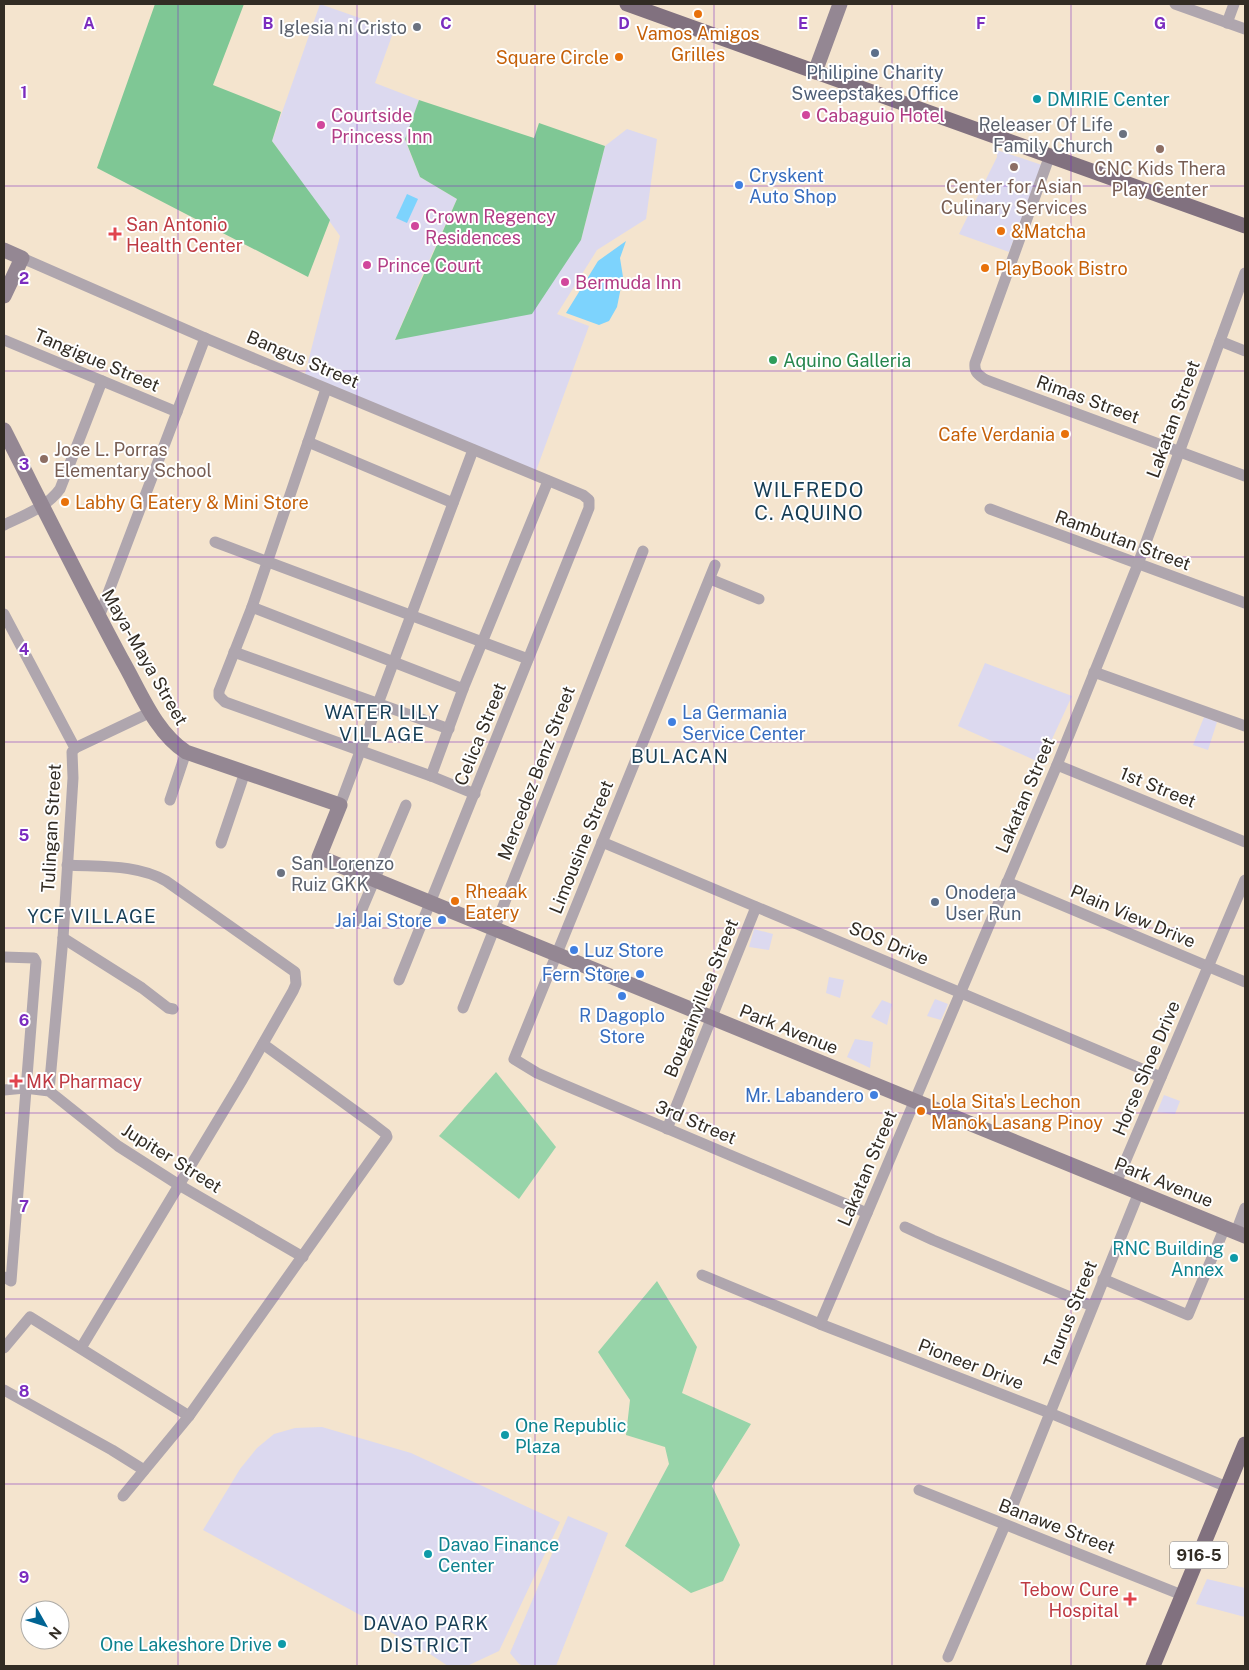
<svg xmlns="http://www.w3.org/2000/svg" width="1249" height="1670" viewBox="0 0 1249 1670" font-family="'Public Sans',sans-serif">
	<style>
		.commercial { fill: #dcd9ef }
		.green { fill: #97d4a9 }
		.forest { fill: #7fc795 }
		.water { fill: #7dd3fd }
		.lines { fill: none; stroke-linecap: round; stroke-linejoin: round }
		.street { stroke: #afa6ae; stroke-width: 11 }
		.secondary { stroke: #948793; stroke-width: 15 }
		.primary { stroke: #81717f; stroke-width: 15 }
		.grid { fill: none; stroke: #7b2cbf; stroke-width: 1; stroke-opacity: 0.55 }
		.food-dot { fill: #e8710a; stroke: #fff; stroke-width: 2 }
		.worship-dot { fill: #6b7280; stroke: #fff; stroke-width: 2 }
		.service-dot { fill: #5c6f8a; stroke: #fff; stroke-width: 2 }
		.culture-dot { fill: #0f9aa8; stroke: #fff; stroke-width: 2 }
		.hotel-dot { fill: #d1479c; stroke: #fff; stroke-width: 2 }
		.education-dot { fill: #8d6e63; stroke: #fff; stroke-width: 2 }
		.shop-dot { fill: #3f7fe0; stroke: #fff; stroke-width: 2 }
		.health-dot { fill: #e0444e; stroke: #fff; stroke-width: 2 }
		.leisure-dot { fill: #2e9e5b; stroke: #fff; stroke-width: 2 }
		.labels { text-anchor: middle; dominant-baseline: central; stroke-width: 4; stroke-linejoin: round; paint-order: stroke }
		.shield { fill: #fff; stroke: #706b66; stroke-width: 1 }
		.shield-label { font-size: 16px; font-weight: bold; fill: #322c24 }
		.worship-label { font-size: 18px; fill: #5b616d; stroke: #fff; text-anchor: end }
		.food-label { font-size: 18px; fill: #c56008; stroke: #fff; text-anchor: start }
		.service-label { font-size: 18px; fill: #4e5e75; stroke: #fff }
		.culture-label { font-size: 18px; fill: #0d838f; stroke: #fff; text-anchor: start }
		.hotel-label { font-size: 18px; fill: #b23c85; stroke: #fff; text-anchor: start }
		.education-label { font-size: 18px; fill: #785e54; stroke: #fff }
		.shop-label { font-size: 18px; fill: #366cbe; stroke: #fff; text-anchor: start }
		.health-label { font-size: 18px; fill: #be3a42; stroke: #fff; text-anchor: start }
		.street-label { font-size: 18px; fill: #322c24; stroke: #fff }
		.leisure-label { font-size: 18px; fill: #27864d; stroke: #fff; text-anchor: start }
		.neighbourhood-label { font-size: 19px; letter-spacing: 1px; fill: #163d55; stroke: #fff }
		.quarter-label { font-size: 20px; letter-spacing: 1px; fill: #163d55; stroke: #fff }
		.grid-label { font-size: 16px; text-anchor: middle; font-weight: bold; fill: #7b2cbf; stroke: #fff; stroke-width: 4; stroke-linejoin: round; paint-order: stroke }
	</style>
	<rect width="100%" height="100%" fill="#f4e4ce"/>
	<!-- commercial -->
	<g class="commercial">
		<path d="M 320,4 L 394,30 L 375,83 L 419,100 L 405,140 L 420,177 L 457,199 L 422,276 L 395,340 L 581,240 L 605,146 L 627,129 L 657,139 L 646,219 L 597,250 L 557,314 L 589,326 L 536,471 L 305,374 L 340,236 L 272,141 Z"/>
		<path d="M 997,150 L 1042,165 L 1009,252 L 959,234 L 997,157 Z"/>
		<path d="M 985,663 L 1072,696 L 1041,763 L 958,726 Z"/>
		<path d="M 1204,717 L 1217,722 L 1208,750 L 1193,745 Z"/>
		<path d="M 754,929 L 773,934 L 769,950 L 749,947 Z"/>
		<path d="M 829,977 L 844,980 L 840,998 L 826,993 Z"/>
		<path d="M 935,999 L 948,1004 L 941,1020 L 927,1016 Z"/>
		<path d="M 882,1000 L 892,1004 L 887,1025 L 871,1017 Z"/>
		<path d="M 855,1039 L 873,1042 L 870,1068 L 847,1057 Z"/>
		<path d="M 1164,1095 L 1180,1101 L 1175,1114 L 1157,1112 Z"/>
		<path d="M 322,1427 L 411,1453 L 560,1522 L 499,1651 L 467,1666 L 448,1666 L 430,1654 L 351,1610 L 203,1530 L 240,1469 L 257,1448 L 274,1434 L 295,1428 Z"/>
		<path d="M 568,1516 L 608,1533 L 556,1666 L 524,1666 L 519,1664 L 510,1653 Z"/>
		<path d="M 1207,1579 L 1245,1588 L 1245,1617 L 1196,1604 Z"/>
	</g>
	<!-- green -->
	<g class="green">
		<path d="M 496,1072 L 556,1147 L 519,1199 L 439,1136 Z"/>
		<path d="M 657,1281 L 697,1347 L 682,1393 L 751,1424 L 712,1486 L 740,1545 L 723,1581 L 691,1593 L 625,1546 L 669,1464 L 665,1447 L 626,1435 L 630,1400 L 598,1352 Z"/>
	</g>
	<!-- forest -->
	<g class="forest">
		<path d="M 155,4 L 244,4 L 213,85 L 281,112 L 272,141 L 330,220 L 308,277 L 97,168 Z"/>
		<path d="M 419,100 L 534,138 L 539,123 L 605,146 L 581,240 L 532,314 L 395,340 L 457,199 L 420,177 L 405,139 Z"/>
	</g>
	<!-- water -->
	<g class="water">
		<path d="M 407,194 L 418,199 L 407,223 L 396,218 Z"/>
		<path d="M 626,241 L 620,258 L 623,277 L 617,307 L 609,321 L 599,325 L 566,313 L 598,261 Z"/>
	</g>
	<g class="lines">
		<!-- street -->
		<g class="street">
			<path d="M 1175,4 L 1245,29"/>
			<path d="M 1227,23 L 1234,4"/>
			<path d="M 1050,155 L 975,363 C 974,372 978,375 986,380 L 1245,476"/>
			<path d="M 22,258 L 205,338 L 583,495 L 589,500 L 589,508 L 399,980"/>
			<path d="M 4,340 L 177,412"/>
			<path d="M 1220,341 L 1245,351"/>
			<path d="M 326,389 L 252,607 L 219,691 L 219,696 L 225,702 L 431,776 L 475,794"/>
			<path d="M 308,442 L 453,503"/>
			<path d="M 990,509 L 1245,603"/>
			<path d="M 4,525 C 24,515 46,508 60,489 L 102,381"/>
			<path d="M 215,542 L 528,659"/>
			<path d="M 715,565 L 514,1059 L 537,1073 L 562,1084 L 867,1213"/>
			<path d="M 710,579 L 759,599"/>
			<path d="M 252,607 L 463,689"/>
			<path d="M 4,614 L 75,748 L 72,752 L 73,778 L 63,938 L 49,1091"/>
			<path d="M 99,617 L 205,338"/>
			<path d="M 234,652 L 449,729"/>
			<path d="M 1094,672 L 1245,726"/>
			<path d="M 75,748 L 151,712"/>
			<path d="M 1057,765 L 1245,842"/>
			<path d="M 431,776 L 463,689 L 548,481"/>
			<path d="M 170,800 L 186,752"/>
			<path d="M 340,805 L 473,450"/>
			<path d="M 602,842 L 1161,1077"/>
			<path d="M 221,843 L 245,772"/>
			<path d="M 67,865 C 100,867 137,864 166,881 L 295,972 L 296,984 L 293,991 L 241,1082 L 81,1348"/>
			<path d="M 1007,882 L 1245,982"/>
			<path d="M 357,921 L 406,805"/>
			<path d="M 63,938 L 142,988 L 168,1008 L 173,1009"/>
			<path d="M 4,957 L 34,958 L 36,962 L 11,1281 L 4,1277"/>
			<path d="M 463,1008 L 643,551"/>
			<path d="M 4,1090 L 25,1088 L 49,1091 L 118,1146 L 179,1185 L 303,1257"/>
			<path d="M 667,1129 L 756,907"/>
			<path d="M 1116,1183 L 1245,880"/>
			<path d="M 905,1227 L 933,1240 L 1092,1306"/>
			<path d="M 1236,1232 L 1245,1208"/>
			<path d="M 702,1275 L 820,1324 L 1050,1413 L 1227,1487"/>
			<path d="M 1103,1279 L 1188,1315 L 1225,1227"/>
			<path d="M 820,1324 L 1057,765 L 1138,564 L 1245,273"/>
			<path d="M 4,1348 L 30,1317 L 189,1416"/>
			<path d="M 4,1390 L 112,1450 L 144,1470"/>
			<path d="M 919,1490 L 1182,1595"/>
			<path d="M 123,1496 L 189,1416 L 387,1137 L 386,1134 L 373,1124 L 263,1044"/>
			<path d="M 1013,1505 L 1139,1192"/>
			<path d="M 948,1657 L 1005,1525"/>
		</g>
		<!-- secondary -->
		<g class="secondary">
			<path d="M 815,72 L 840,4"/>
			<path d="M 4,250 L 22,258 L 4,296"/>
			<path d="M 4,430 C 43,507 81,584 122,660 C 140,691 155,732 186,752 L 340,805 L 319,857 L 1245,1236"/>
		</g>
		<!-- primary -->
		<g class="primary">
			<path d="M 627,4 L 1245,226"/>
			<path d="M 1153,1666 L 1245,1444"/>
		</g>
	</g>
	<!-- grid -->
	<path class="grid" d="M 178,4 L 178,1666M 357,4 L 357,1666M 535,4 L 535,1666M 714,4 L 714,1666M 892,4 L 892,1666M 1071,4 L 1071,1666M 4,186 L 1245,186M 4,371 L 1245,371M 4,557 L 1245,557M 4,742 L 1245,742M 4,928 L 1245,928M 4,1113 L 1245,1113M 4,1299 L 1245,1299M 4,1484 L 1245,1484"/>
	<!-- markers -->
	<g class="food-dot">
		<circle cx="698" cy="14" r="5"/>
		<circle cx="619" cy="57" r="5"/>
		<circle cx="1001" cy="231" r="5"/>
		<circle cx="985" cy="268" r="5"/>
		<circle cx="1065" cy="434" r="5"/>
		<circle cx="65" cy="502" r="5"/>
		<circle cx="455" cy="901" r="5"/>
		<circle cx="921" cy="1111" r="5"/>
	</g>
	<g class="worship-dot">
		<circle cx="417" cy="27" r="5"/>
		<circle cx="1123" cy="134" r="5"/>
		<circle cx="281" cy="873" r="5"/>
	</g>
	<g class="service-dot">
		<circle cx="875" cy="53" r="5"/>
		<circle cx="935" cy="902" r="5"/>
	</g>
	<g class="culture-dot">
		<circle cx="1037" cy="99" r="5"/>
		<circle cx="1234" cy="1258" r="5"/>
		<circle cx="505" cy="1435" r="5"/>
		<circle cx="428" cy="1554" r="5"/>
		<circle cx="282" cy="1644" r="5"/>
	</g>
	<g class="hotel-dot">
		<circle cx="806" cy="115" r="5"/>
		<circle cx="321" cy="125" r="5"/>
		<circle cx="415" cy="226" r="5"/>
		<circle cx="367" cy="265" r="5"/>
		<circle cx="565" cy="282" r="5"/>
	</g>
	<g class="education-dot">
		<circle cx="1160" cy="149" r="5"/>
		<circle cx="1014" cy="167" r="5"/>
		<circle cx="44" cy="459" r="5"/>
	</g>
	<g class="shop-dot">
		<circle cx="739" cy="185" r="5"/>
		<circle cx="672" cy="722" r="5"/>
		<circle cx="442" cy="920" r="5"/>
		<circle cx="574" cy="950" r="5"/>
		<circle cx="640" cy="974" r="5"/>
		<circle cx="622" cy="996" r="5"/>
		<circle cx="874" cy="1095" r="5"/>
	</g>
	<g class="health-dot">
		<path d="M112.5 226.5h5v5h5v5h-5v5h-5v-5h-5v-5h5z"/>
		<path d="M13.5 1073.5h5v5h5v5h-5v5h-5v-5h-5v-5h5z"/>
		<path d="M1127.5 1591.5h5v5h5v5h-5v5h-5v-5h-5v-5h5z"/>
	</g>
	<circle class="leisure-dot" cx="773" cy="360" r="5"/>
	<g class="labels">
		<!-- shield labels -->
		<rect class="shield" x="1170" y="1541.5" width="58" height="27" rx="4"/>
		<g class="shield-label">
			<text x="1199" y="1555">916-5</text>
		</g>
		<!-- worship labels -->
		<g class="worship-label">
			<text x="407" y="27">Iglesia ni Cristo</text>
			<text x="1113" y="124">Releaser Of Life<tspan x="1113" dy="21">Family Church</tspan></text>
			<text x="291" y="863" text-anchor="start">San Lorenzo<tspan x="291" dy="21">Ruiz GKK</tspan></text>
		</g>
		<!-- food labels -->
		<g class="food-label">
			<text x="698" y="33" text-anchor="middle">Vamos Amigos<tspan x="698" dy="21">Grilles</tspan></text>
			<text x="609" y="57" text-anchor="end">Square Circle</text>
			<text x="1011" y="231">&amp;Matcha</text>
			<text x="995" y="268">PlayBook Bistro</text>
			<text x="1055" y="434" text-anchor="end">Cafe Verdania</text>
			<text x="75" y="502">Labhy G Eatery &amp; Mini Store</text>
			<text x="465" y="891">Rheaak<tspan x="465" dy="21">Eatery</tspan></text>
			<text x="931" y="1101">Lola Sita's Lechon<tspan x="931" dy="21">Manok Lasang Pinoy</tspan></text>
		</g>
		<!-- service labels -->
		<g class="service-label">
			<text x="875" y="72">Philipine Charity<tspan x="875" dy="21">Sweepstakes Office</tspan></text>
			<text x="945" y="892" text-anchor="start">Onodera<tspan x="945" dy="21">User Run</tspan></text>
		</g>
		<!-- culture labels -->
		<g class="culture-label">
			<text x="1047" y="99">DMIRIE Center</text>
			<text x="1224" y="1248" text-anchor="end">RNC Building<tspan x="1224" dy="21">Annex</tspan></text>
			<text x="515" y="1425">One Republic<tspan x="515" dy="21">Plaza</tspan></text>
			<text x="438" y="1544">Davao Finance<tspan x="438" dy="21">Center</tspan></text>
			<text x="272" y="1644" text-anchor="end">One Lakeshore Drive</text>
		</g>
		<!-- hotel labels -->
		<g class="hotel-label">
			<text x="331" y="115">Courtside<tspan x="331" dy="21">Princess Inn</tspan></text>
			<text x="816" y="115">Cabaguio Hotel</text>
			<text x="425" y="216">Crown Regency<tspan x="425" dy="21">Residences</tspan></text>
			<text x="377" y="265">Prince Court</text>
			<text x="575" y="282">Bermuda Inn</text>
		</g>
		<!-- education labels -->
		<g class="education-label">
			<text x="1160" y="168">CNC Kids Thera<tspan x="1160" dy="21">Play Center</tspan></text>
			<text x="1014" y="186">Center for Asian<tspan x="1014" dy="21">Culinary Services</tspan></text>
			<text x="54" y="449" text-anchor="start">Jose L. Porras<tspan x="54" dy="21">Elementary School</tspan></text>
		</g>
		<!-- shop labels -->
		<g class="shop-label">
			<text x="749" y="175">Cryskent<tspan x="749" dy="21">Auto Shop</tspan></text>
			<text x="682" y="712">La Germania<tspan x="682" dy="21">Service Center</tspan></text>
			<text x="432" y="920" text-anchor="end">Jai Jai Store</text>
			<text x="584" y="950">Luz Store</text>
			<text x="630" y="974" text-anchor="end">Fern Store</text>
			<text x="622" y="1015" text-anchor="middle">R Dagoplo<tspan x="622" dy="21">Store</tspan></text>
			<text x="864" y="1095" text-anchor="end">Mr. Labandero</text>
		</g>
		<!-- health labels -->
		<g class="health-label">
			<text x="126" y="224">San Antonio<tspan x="126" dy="21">Health Center</tspan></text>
			<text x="26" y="1081">MK Pharmacy</text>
			<text x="1119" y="1589" text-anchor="end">Tebow Cure<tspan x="1119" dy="21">Hospital</tspan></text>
		</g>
		<!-- street labels -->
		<g class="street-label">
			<text transform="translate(303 359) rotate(23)">Bangus Street</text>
			<text transform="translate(97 360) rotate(23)">Tangigue Street</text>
			<text transform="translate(1088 399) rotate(20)">Rimas Street</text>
			<text transform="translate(1173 419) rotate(-70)">Lakatan Street</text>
			<text transform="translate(1123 540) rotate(20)">Rambutan Street</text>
			<text transform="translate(145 657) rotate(60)">Maya-Maya Street</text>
			<text transform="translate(480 734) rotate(-68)">Celica Street</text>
			<text transform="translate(536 773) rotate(-69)">Mercedez Benz Street</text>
			<text transform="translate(1158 787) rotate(22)">1st Street</text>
			<text transform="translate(1025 795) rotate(-67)">Lakatan Street</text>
			<text transform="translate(51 828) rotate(-87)">Tulingan Street</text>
			<text transform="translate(581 847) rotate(-68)">Limousine Street</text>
			<text transform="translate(1133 916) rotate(23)">Plain View Drive</text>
			<text transform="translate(889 943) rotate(23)">SOS Drive</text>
			<text transform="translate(701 998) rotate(-68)">Bougainvillea Street</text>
			<text transform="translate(789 1029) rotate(22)">Park Avenue</text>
			<text transform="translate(1146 1068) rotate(-67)">Horse Shoe Drive</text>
			<text transform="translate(696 1122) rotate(23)">3rd Street</text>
			<text transform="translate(172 1158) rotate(32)">Jupiter Street</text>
			<text transform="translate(867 1168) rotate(-67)">Lakatan Street</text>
			<text transform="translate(1164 1182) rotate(22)">Park Avenue</text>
			<text transform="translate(1070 1314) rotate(-68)">Taurus Street</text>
			<text transform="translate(971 1364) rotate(21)">Pioneer Drive</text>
			<text transform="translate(1057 1526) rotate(21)">Banawe Street</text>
		</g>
		<!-- leisure labels -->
		<g class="leisure-label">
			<text x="783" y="360">Aquino Galleria</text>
		</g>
		<!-- neighbourhood labels -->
		<g class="neighbourhood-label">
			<text x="382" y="712">WATER LILY<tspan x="382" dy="22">VILLAGE</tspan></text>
			<text x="680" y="756">BULACAN</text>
			<text x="92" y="916">YCF VILLAGE</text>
			<text x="426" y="1623">DAVAO PARK<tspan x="426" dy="22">DISTRICT</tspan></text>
		</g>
		<!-- quarter labels -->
		<g class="quarter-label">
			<text x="809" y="490">WILFREDO<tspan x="809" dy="23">C. AQUINO</tspan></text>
		</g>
	</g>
	<g class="grid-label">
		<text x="89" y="29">A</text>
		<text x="268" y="29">B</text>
		<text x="446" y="29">C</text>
		<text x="624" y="29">D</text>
		<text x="803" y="29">E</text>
		<text x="981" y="29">F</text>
		<text x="1160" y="29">G</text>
		<text x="24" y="98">1</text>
		<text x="24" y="284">2</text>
		<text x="24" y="470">3</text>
		<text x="24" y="655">4</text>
		<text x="24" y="841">5</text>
		<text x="24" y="1026">6</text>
		<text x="24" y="1212">7</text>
		<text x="24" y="1397">8</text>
		<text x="24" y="1583">9</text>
	</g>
	<!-- border -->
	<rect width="1249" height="1670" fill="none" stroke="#322c24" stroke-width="10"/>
	<!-- north arrow -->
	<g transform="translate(45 1625) rotate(129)"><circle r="24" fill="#ffffff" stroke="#adaba7"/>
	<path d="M0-4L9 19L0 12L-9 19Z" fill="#006493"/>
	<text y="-8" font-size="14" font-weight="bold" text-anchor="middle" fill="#322c24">N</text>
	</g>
</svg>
